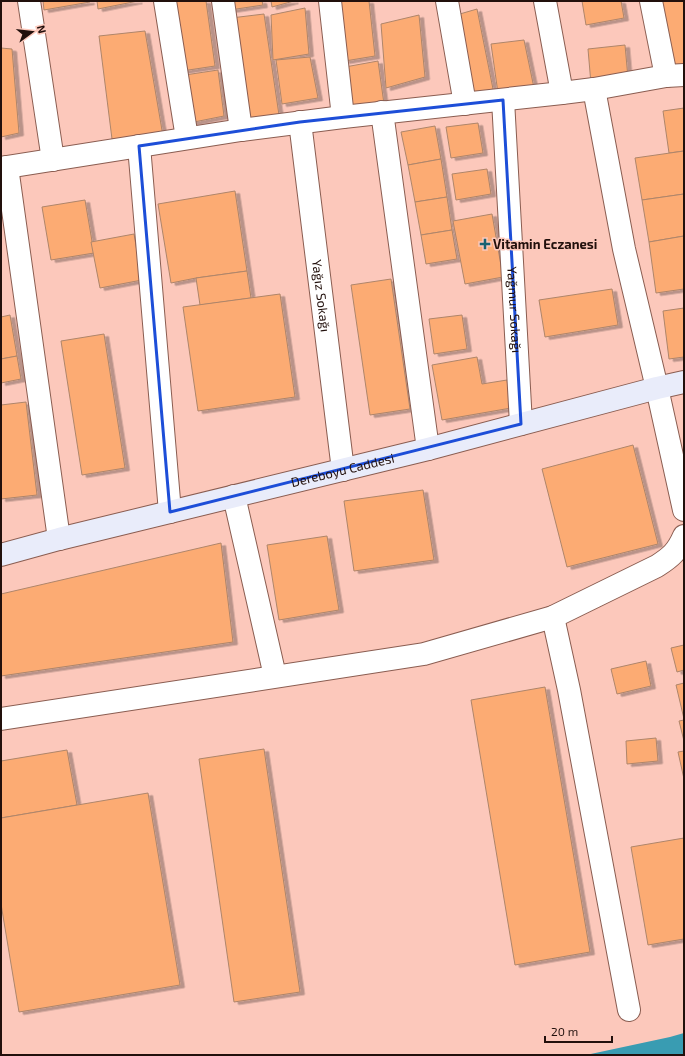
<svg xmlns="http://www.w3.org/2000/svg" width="685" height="1056" viewBox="0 0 685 1056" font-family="'Exo 2',sans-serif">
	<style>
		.water { fill: #399cb2 }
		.building { fill: #fcab73; stroke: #ae856a; filter: url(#shadow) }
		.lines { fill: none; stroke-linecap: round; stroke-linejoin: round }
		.street-casing { stroke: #8a5d51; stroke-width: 24 }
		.secondary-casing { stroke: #8a5d51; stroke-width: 24 }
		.street { stroke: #fff; stroke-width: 22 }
		.secondary { stroke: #e9ecfa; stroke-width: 22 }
		.marked { fill: none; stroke: #1d4ed8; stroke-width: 3; stroke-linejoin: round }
		.poi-dot { fill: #1a6271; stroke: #fcc8bb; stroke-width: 1.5 }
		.labels { text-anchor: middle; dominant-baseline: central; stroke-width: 3; stroke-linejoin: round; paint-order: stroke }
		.poi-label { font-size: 13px; font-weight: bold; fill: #22100c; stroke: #fcc8bb; text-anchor: start }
		.street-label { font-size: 13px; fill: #22100c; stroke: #fcc8bb }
	</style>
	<defs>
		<filter id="shadow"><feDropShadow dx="4.5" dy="2.5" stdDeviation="0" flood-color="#0004"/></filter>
	</defs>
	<rect width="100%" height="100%" fill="#fcc8bb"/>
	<!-- water -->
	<path class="water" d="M 684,1033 L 684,1055 L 586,1055 L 670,1037 Z"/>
	<!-- building -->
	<g class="building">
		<path d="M 43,1 L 90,1 L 90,2 L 44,10 Z"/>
		<path d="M 97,1 L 138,1 L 98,9 Z"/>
		<path d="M 173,1 L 206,1 L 215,66 L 182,71 Z"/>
		<path d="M 230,1 L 262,1 L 263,5 L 230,10 Z"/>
		<path d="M 271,1 L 294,1 L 272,7 Z"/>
		<path d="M 338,1 L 369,1 L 375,56 L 345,61 Z"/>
		<path d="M 582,1 L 621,1 L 624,18 L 586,25 Z"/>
		<path d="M 655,1 L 684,1 L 684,64 L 665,68 Z"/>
		<path d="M 305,8 L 309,54 L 273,60 L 271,15 Z"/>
		<path d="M 477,9 L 493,89 L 469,95 L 453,16 Z"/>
		<path d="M 264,14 L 279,115 L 244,123 L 231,18 Z"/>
		<path d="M 419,15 L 425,77 L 386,88 L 381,24 Z"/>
		<path d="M 145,31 L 163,136 L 112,139 L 99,36 Z"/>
		<path d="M 524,40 L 534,88 L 498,93 L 491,44 Z"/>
		<path d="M 625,45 L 628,78 L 591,84 L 588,49 Z"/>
		<path d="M 1,48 L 12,49 L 19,133 L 1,137 Z"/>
		<path d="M 310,57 L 318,98 L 282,104 L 276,60 Z"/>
		<path d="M 378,61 L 384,104 L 348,109 L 345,67 Z"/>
		<path d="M 218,70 L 224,116 L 189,123 L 185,75 Z"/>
		<path d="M 684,108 L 684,151 L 669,153 L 663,111 Z"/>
		<path d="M 478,123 L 483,153 L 451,158 L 446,127 Z"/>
		<path d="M 435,126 L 441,159 L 408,165 L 401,132 Z"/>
		<path d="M 684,151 L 684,194 L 642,200 L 635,158 Z"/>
		<path d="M 441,159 L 447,197 L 415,202 L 408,165 Z"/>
		<path d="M 487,169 L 491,194 L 456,200 L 452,174 Z"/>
		<path d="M 235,191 L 247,271 L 196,278 L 171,283 L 158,204 Z"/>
		<path d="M 684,194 L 684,236 L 649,242 L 642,200 Z"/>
		<path d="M 447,197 L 452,230 L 421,235 L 415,202 Z"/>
		<path d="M 85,200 L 94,253 L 51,260 L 42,207 Z"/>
		<path d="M 492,214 L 503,277 L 465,284 L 453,221 Z"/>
		<path d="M 452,230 L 457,259 L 426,264 L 421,235 Z"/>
		<path d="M 134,234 L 142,280 L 100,288 L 91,242 Z"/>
		<path d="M 684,236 L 684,289 L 656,293 L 649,242 Z"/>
		<path d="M 247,271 L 251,298 L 200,305 L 196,278 Z"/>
		<path d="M 391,279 L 410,409 L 370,415 L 351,285 Z"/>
		<path d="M 612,289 L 618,325 L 545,337 L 539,300 Z"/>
		<path d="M 280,294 L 295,397 L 198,411 L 183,307 Z"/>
		<path d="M 684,308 L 684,357 L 669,359 L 663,311 Z"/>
		<path d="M 10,315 L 17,356 L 1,359 L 1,317 Z"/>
		<path d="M 462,315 L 467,349 L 434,354 L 429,319 Z"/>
		<path d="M 104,334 L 125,468 L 82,475 L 61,341 Z"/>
		<path d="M 17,356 L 21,379 L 1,383 L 1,359 Z"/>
		<path d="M 477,357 L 482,384 L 507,380 L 511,408 L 442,420 L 432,365 Z"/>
		<path d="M 26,402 L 37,495 L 1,499 L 1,405 Z"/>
		<path d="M 633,445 L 658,544 L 567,567 L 542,469 Z"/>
		<path d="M 423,490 L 434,560 L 354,571 L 344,501 Z"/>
		<path d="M 327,536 L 339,610 L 279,620 L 267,545 Z"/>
		<path d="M 221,543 L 233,642 L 1,676 L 1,594 Z"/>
		<path d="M 684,645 L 684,670 L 677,672 L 671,648 Z"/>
		<path d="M 646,661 L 651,686 L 617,694 L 611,669 Z"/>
		<path d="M 684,683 L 684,719 L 676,685 Z"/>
		<path d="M 545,687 L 590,952 L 515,965 L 471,700 Z"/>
		<path d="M 684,720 L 684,741 L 679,721 Z"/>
		<path d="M 656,738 L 658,761 L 627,764 L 626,741 Z"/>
		<path d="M 264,749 L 300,992 L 234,1002 L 199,759 Z"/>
		<path d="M 67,750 L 77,805 L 1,818 L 1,761 Z"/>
		<path d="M 684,751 L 684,779 L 678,752 Z"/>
		<path d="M 148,793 L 180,985 L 19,1012 L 1,904 L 1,818 Z"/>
		<path d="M 684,838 L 684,939 L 648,945 L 631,847 Z"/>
	</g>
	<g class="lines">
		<defs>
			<g id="street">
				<path d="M 29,1 L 53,160"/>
				<path d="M 165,1 L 187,138"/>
				<path d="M 223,1 L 241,130"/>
				<path d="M 330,1 L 343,117"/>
				<path d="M 447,1 L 465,104"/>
				<path d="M 545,1 L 562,93"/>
				<path d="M 651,1 L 666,76"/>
				<path d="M 594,89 L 624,249 L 657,388 L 684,510"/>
				<path id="s1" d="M 503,100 L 521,424"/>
				<path d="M 382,112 L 428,449"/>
				<path id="s2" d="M 300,122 L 343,470"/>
				<path d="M 139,146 L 170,512"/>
				<path d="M 7,167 L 59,539"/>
				<path d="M 1,168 L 241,130 L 343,117 L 562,93 L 594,89 L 666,76 L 684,75"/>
				<path d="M 234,496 L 275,676"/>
				<path d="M 553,617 L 569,690 L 629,1010"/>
				<path d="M 1,719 L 424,654 L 553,617 L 657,566 C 671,557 677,552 684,536"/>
			</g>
			<g id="secondary">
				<path id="s3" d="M 1,555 L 59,539 L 428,449 L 657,388 L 684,382"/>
			</g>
		</defs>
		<!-- street casing -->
		<use href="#street" class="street-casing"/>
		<!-- secondary casing -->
		<use href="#secondary" class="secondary-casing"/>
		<!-- street -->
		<use href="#street" class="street"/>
		<!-- secondary -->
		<use href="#secondary" class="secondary"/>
	</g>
	<!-- marked area -->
	<path class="marked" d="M 503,100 L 521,424 L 170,512 L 139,146 L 300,122 Z"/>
	<!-- markers -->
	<path class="poi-dot" d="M483 238h4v4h4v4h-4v4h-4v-4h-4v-4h4z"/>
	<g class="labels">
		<!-- poi labels -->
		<g class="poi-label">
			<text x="493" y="244">Vitamin Eczanesi</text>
		</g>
		<!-- street labels -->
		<g class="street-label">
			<text stroke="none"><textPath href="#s2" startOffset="175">Yağız Sokağı</textPath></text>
			<text stroke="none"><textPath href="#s1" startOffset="210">Yağmur Sokağı</textPath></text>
			<text stroke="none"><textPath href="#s3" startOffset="352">Dereboyu Caddesi</textPath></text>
		</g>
	</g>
	<!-- border -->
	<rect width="685" height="1056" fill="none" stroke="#22100c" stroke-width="4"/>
	<!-- north arrow -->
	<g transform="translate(32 32) rotate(75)" stroke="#fcc8bb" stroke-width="3" paint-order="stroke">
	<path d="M0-3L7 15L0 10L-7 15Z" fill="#22100c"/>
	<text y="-6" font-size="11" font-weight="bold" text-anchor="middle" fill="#22100c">N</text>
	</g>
	<!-- scale -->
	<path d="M545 1036v6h67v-6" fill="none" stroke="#22100c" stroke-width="2"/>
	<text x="551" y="1036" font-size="12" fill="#22100c" stroke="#fcc8bb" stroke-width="3" paint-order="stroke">20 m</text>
</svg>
